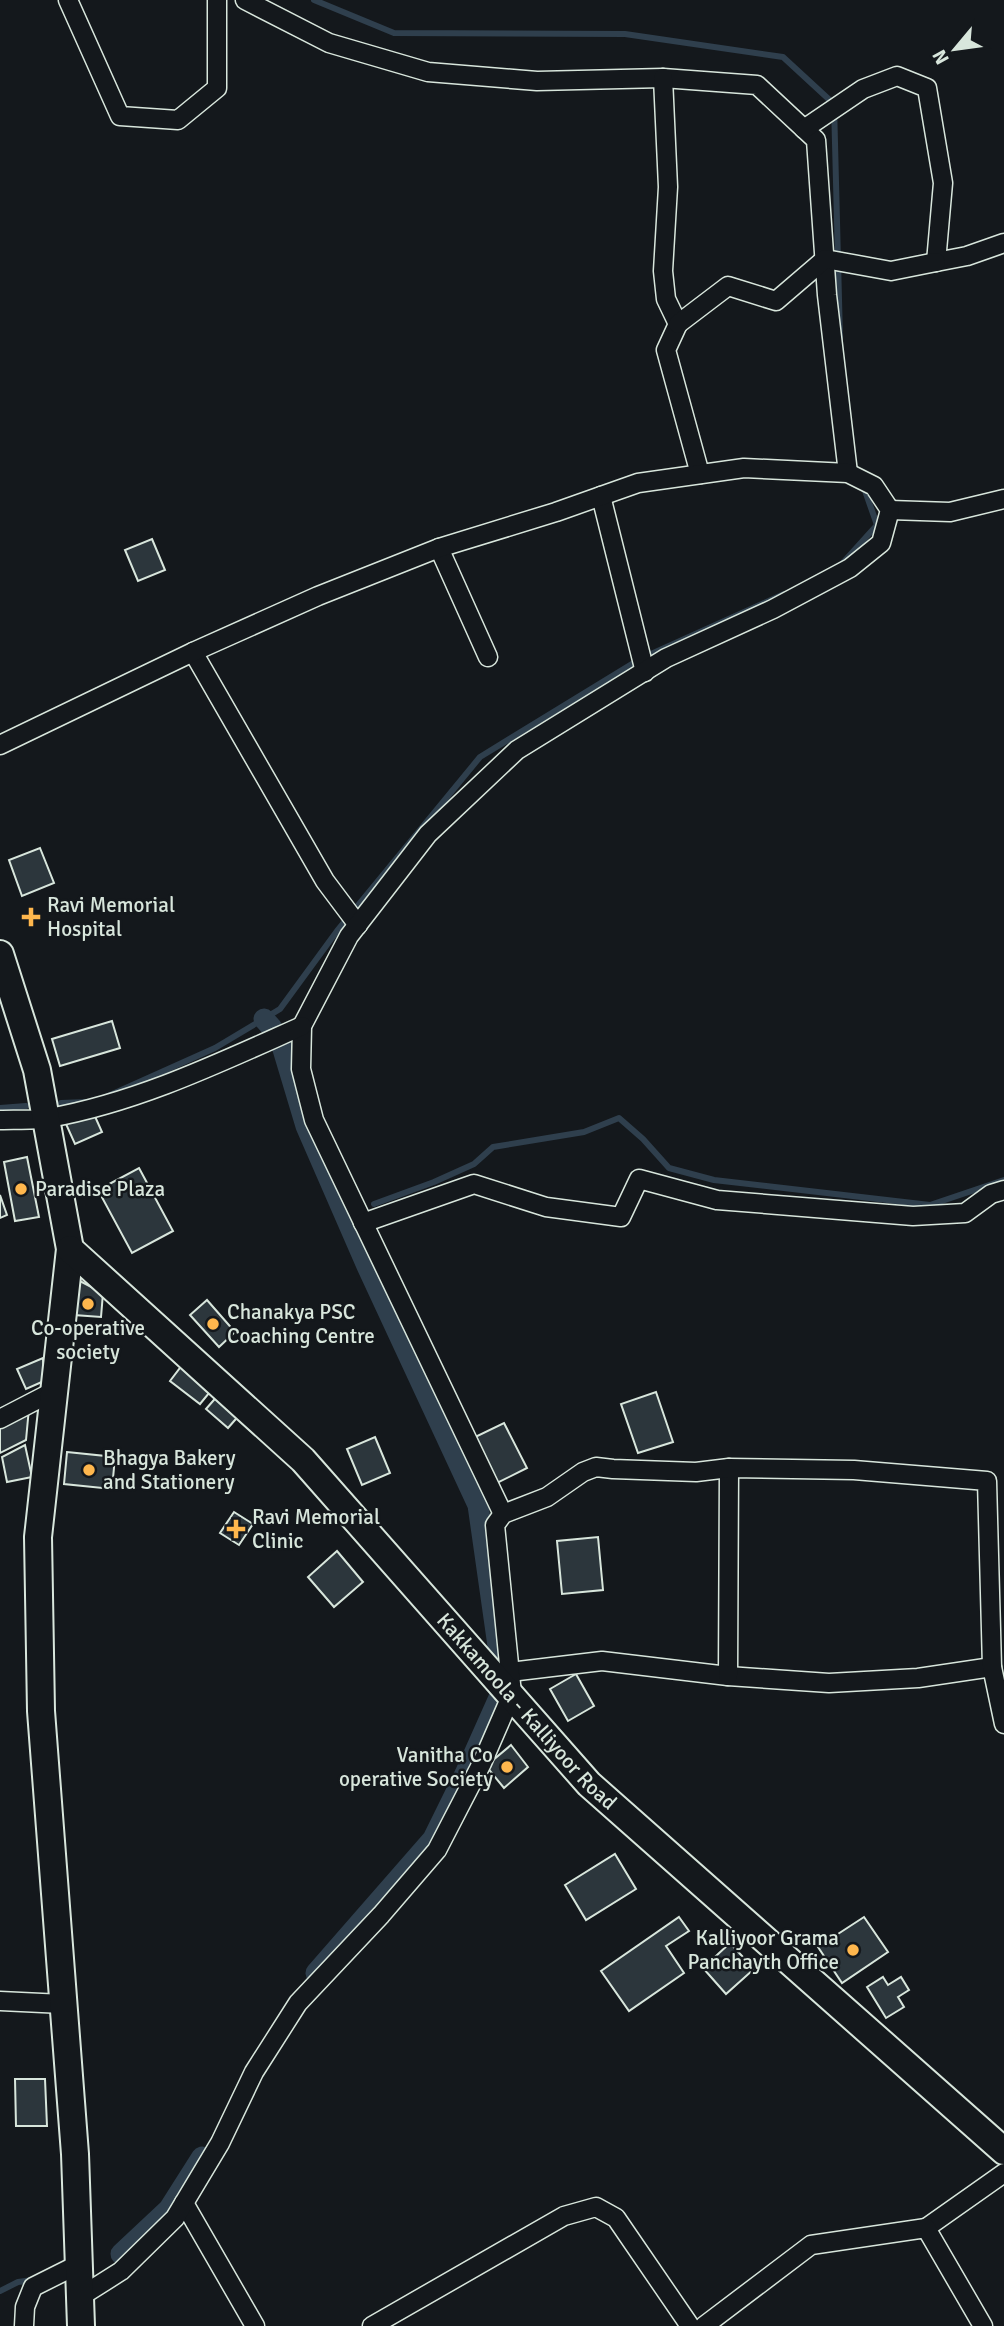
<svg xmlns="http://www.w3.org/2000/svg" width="1004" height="2326" viewBox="0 0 1004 2326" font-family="Signika,sans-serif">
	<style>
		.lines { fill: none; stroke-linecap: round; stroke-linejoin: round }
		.stream { stroke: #2f3f4d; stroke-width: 6 }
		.canal { stroke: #2f3f4d; stroke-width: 21 }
		.building { fill: #2c363c; stroke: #d8e6dc; stroke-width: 2 }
		.street-casing { stroke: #d8e6dc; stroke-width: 21 }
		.secondary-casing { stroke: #d8e6dc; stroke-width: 30 }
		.street { stroke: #14181c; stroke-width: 18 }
		.secondary { stroke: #14181c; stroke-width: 26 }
		.poi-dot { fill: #ffb74d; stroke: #14181c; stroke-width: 2.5 }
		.labels { text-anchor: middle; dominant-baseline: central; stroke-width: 5; stroke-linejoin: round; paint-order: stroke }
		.poi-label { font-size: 21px; fill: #d8e6dc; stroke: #14181c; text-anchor: start }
		.street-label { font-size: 21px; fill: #d8e6dc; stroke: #14181c }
	</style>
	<rect width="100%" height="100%" fill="#14181c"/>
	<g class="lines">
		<!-- stream -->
		<g class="stream">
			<path d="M 314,0 L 394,33 L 625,34 L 783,57 L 834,104 L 840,338"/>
			<path d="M 840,566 L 877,525 L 863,485"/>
			<path d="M 108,1096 L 215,1048 L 280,1009 L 337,931 L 480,757 L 640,659 L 784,594"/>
			<path d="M 61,1103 L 87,1102"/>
			<path d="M 0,1108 L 26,1106"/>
			<path d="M 374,1204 L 434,1182 L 474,1164 L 493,1147 L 584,1132 L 619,1118 L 643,1139 L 669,1168 L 714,1180 L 930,1205 L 1004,1180"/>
			<path d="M 346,1216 L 347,1215"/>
			<path d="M 0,2291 L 18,2282 L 33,2280"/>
		</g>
		<!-- canal -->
		<g class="canal">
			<path d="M 264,1019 L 272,1028"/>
			<path d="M 282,1046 L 306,1126 L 367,1266 L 478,1505 L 503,1681"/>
			<path d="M 316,1973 L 433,1839 L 465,1774 L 502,1691"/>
			<path d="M 121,2254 L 169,2209 L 202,2157"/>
		</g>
	</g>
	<!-- building -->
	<g class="building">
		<path d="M 152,539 L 165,570 L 138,581 L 125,550 Z"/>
		<path d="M 40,848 L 54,883 L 22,896 L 9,860 Z"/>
		<path d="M 112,1021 L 120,1048 L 60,1066 L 52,1039 Z"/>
		<path d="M 93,1112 L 102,1132 L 75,1144 L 66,1124 Z"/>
		<path d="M 27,1157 L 39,1217 L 15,1221 L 4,1162 Z"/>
		<path d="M 139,1168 L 173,1231 L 132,1253 L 98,1190 Z"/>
		<path d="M 0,1195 L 7,1215 L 0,1218 Z"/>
		<path d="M 76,1279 L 103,1293 L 101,1317 L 74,1315 Z"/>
		<path d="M 207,1300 L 235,1332 L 219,1347 L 190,1315 Z"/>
		<path d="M 43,1358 L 44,1381 L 26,1389 L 17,1369 Z"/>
		<path d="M 183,1364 L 214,1387 L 200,1404 L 170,1381 Z"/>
		<path d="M 656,1392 L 673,1442 L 638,1453 L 621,1404 Z"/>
		<path d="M 220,1393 L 242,1412 L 228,1428 L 206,1409 Z"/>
		<path d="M 29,1408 L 26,1440 L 0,1453 L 0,1424 Z"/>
		<path d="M 504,1423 L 527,1468 L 493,1485 L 471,1439 Z"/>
		<path d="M 375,1437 L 390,1473 L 362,1485 L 347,1449 Z"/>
		<path d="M 25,1445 L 32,1477 L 7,1482 L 2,1457 Z"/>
		<path d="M 67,1452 L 115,1457 L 112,1489 L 64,1484 Z"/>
		<path d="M 234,1512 L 253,1524 L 239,1545 L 220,1533 Z"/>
		<path d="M 598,1537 L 603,1590 L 562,1594 L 557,1541 Z"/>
		<path d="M 337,1551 L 363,1582 L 334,1607 L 308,1577 Z"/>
		<path d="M 576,1674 L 594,1706 L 568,1721 L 550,1689 Z"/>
		<path d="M 511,1745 L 528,1767 L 504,1788 L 486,1766 Z"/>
		<path d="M 615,1854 L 636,1889 L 586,1920 L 565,1885 Z"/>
		<path d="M 679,1917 L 689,1931 L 666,1946 L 684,1973 L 629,2011 L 601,1971 Z"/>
		<path d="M 864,1917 L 888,1952 L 842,1983 L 818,1947 Z"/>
		<path d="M 730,1943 L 754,1969 L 726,1994 L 703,1968 Z"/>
		<path d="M 883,1977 L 888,1985 L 901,1977 L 909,1990 L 898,1997 L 904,2007 L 886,2018 L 867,1987 Z"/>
		<path d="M 15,2079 L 45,2079 L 47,2126 L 16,2126 Z"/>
	</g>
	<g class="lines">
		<defs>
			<g id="street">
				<path d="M 68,0 L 120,116 L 178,120 L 217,88 L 217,0"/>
				<path d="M 245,0 L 329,43 L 428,72 L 537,81 L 663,78 L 757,85 L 816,140 L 827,295 L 848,473"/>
				<path d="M 663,78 L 668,187 L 663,271 L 666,299 L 678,324 L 666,350 L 700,474"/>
				<path d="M 804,129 L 863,89 L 897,76 L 927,88 L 943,183 L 936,262 L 967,256 L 1004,243"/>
				<path d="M 678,324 L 728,286 L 776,301 L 825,259 L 891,271 L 936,262"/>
				<path d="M 601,496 L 645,672"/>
				<path d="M 890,510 L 950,512 L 1004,499"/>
				<path d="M 439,548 L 488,657"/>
				<path d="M 193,652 L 325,881 L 358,925"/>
				<path d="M 0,745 L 193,652 L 318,596 L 439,548 L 556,512 L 638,483 L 744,468 L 848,473 L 874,486 L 890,510 L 881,543 L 850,568 L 773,609 L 666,658 L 517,750 L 428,834 L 349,936 L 302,1026 L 301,1069 L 314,1120 L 503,1514"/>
				<path d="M 0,1120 C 16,1119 33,1121 49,1118 C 138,1102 219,1063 302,1026"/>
				<path d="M 363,1223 L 474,1184 L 546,1207 L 621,1217 L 639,1179 L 717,1200 L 913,1216 L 965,1213 L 991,1194 L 1004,1190"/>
				<path d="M 0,1419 L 54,1391"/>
				<path d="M 510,1672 L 602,1661 L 728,1676 L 829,1683 L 918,1678 L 992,1667"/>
				<path d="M 728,1676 L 729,1468"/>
				<path d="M 0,2001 L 63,2004"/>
				<path d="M 184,2203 L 255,2326"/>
				<path d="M 926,2228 L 1004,2173"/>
				<path d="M 80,2297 L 121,2271 L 175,2218 L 220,2143 L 254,2072 L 298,2003 L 381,1915 L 437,1850 L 482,1763 L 512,1694 L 495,1525 L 503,1514 L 547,1497 L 583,1472 L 596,1467 L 613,1469 L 696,1472 L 729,1468 L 854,1470 L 987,1481 L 992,1667 L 1004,1724"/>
				<path d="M 24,2326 L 25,2307 L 33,2287 L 79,2264"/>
				<path d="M 372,2326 L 564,2216 L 596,2207 L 616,2218 L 690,2326"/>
				<path d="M 704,2326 L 811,2245 L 926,2228 L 983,2326"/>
			</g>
			<g id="secondary">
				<path d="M 0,954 L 37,1070 L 70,1249 L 38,1537 L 41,1711 L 75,2154 L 81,2326"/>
				<path id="s1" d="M 70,1249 L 303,1460 L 589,1784 L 1004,2151"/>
			</g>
		</defs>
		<!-- street casing -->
		<use href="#street" class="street-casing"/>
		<!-- secondary casing -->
		<use href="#secondary" class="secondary-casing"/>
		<!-- street -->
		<use href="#street" class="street"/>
		<!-- secondary -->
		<use href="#secondary" class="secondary"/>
	</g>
	<!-- markers -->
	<g class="poi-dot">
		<path d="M27.5 906.5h7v7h7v7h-7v7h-7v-7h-7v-7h7z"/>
		<circle cx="21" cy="1189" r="7"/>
		<circle cx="88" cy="1304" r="7"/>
		<circle cx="213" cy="1324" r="7"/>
		<circle cx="89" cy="1470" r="7"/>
		<path d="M232.5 1518.5h7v7h7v7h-7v7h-7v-7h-7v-7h7z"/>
		<circle cx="507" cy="1767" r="7"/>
		<circle cx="853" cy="1950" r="7"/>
	</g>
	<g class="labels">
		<!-- poi labels -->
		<g class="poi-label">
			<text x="47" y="905">Ravi Memorial<tspan x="47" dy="24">Hospital</tspan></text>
			<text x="35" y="1189">Paradise Plaza</text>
			<text x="227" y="1312">Chanakya PSC<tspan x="227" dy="24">Coaching Centre</tspan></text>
			<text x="88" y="1328" text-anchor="middle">Co-operative<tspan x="88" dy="24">society</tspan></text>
			<text x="103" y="1458">Bhagya Bakery<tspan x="103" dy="24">and Stationery</tspan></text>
			<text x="252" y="1517">Ravi Memorial<tspan x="252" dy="24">Clinic</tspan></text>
			<text x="493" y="1755" text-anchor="end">Vanitha Co<tspan x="493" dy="24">operative Society</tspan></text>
			<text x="839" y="1938" text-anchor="end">Kalliyoor Grama<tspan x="839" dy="24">Panchayth Office</tspan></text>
		</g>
		<!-- street labels -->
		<g class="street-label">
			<text stroke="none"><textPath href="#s1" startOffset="651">Kakkamoola - Kalliyoor Road</textPath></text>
		</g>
	</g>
	<!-- north arrow -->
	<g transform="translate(955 49) rotate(241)" stroke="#14181c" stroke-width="5" paint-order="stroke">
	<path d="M0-5L12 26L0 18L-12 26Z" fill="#d8e6dc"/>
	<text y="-10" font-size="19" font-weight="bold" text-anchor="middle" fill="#d8e6dc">N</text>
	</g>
</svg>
